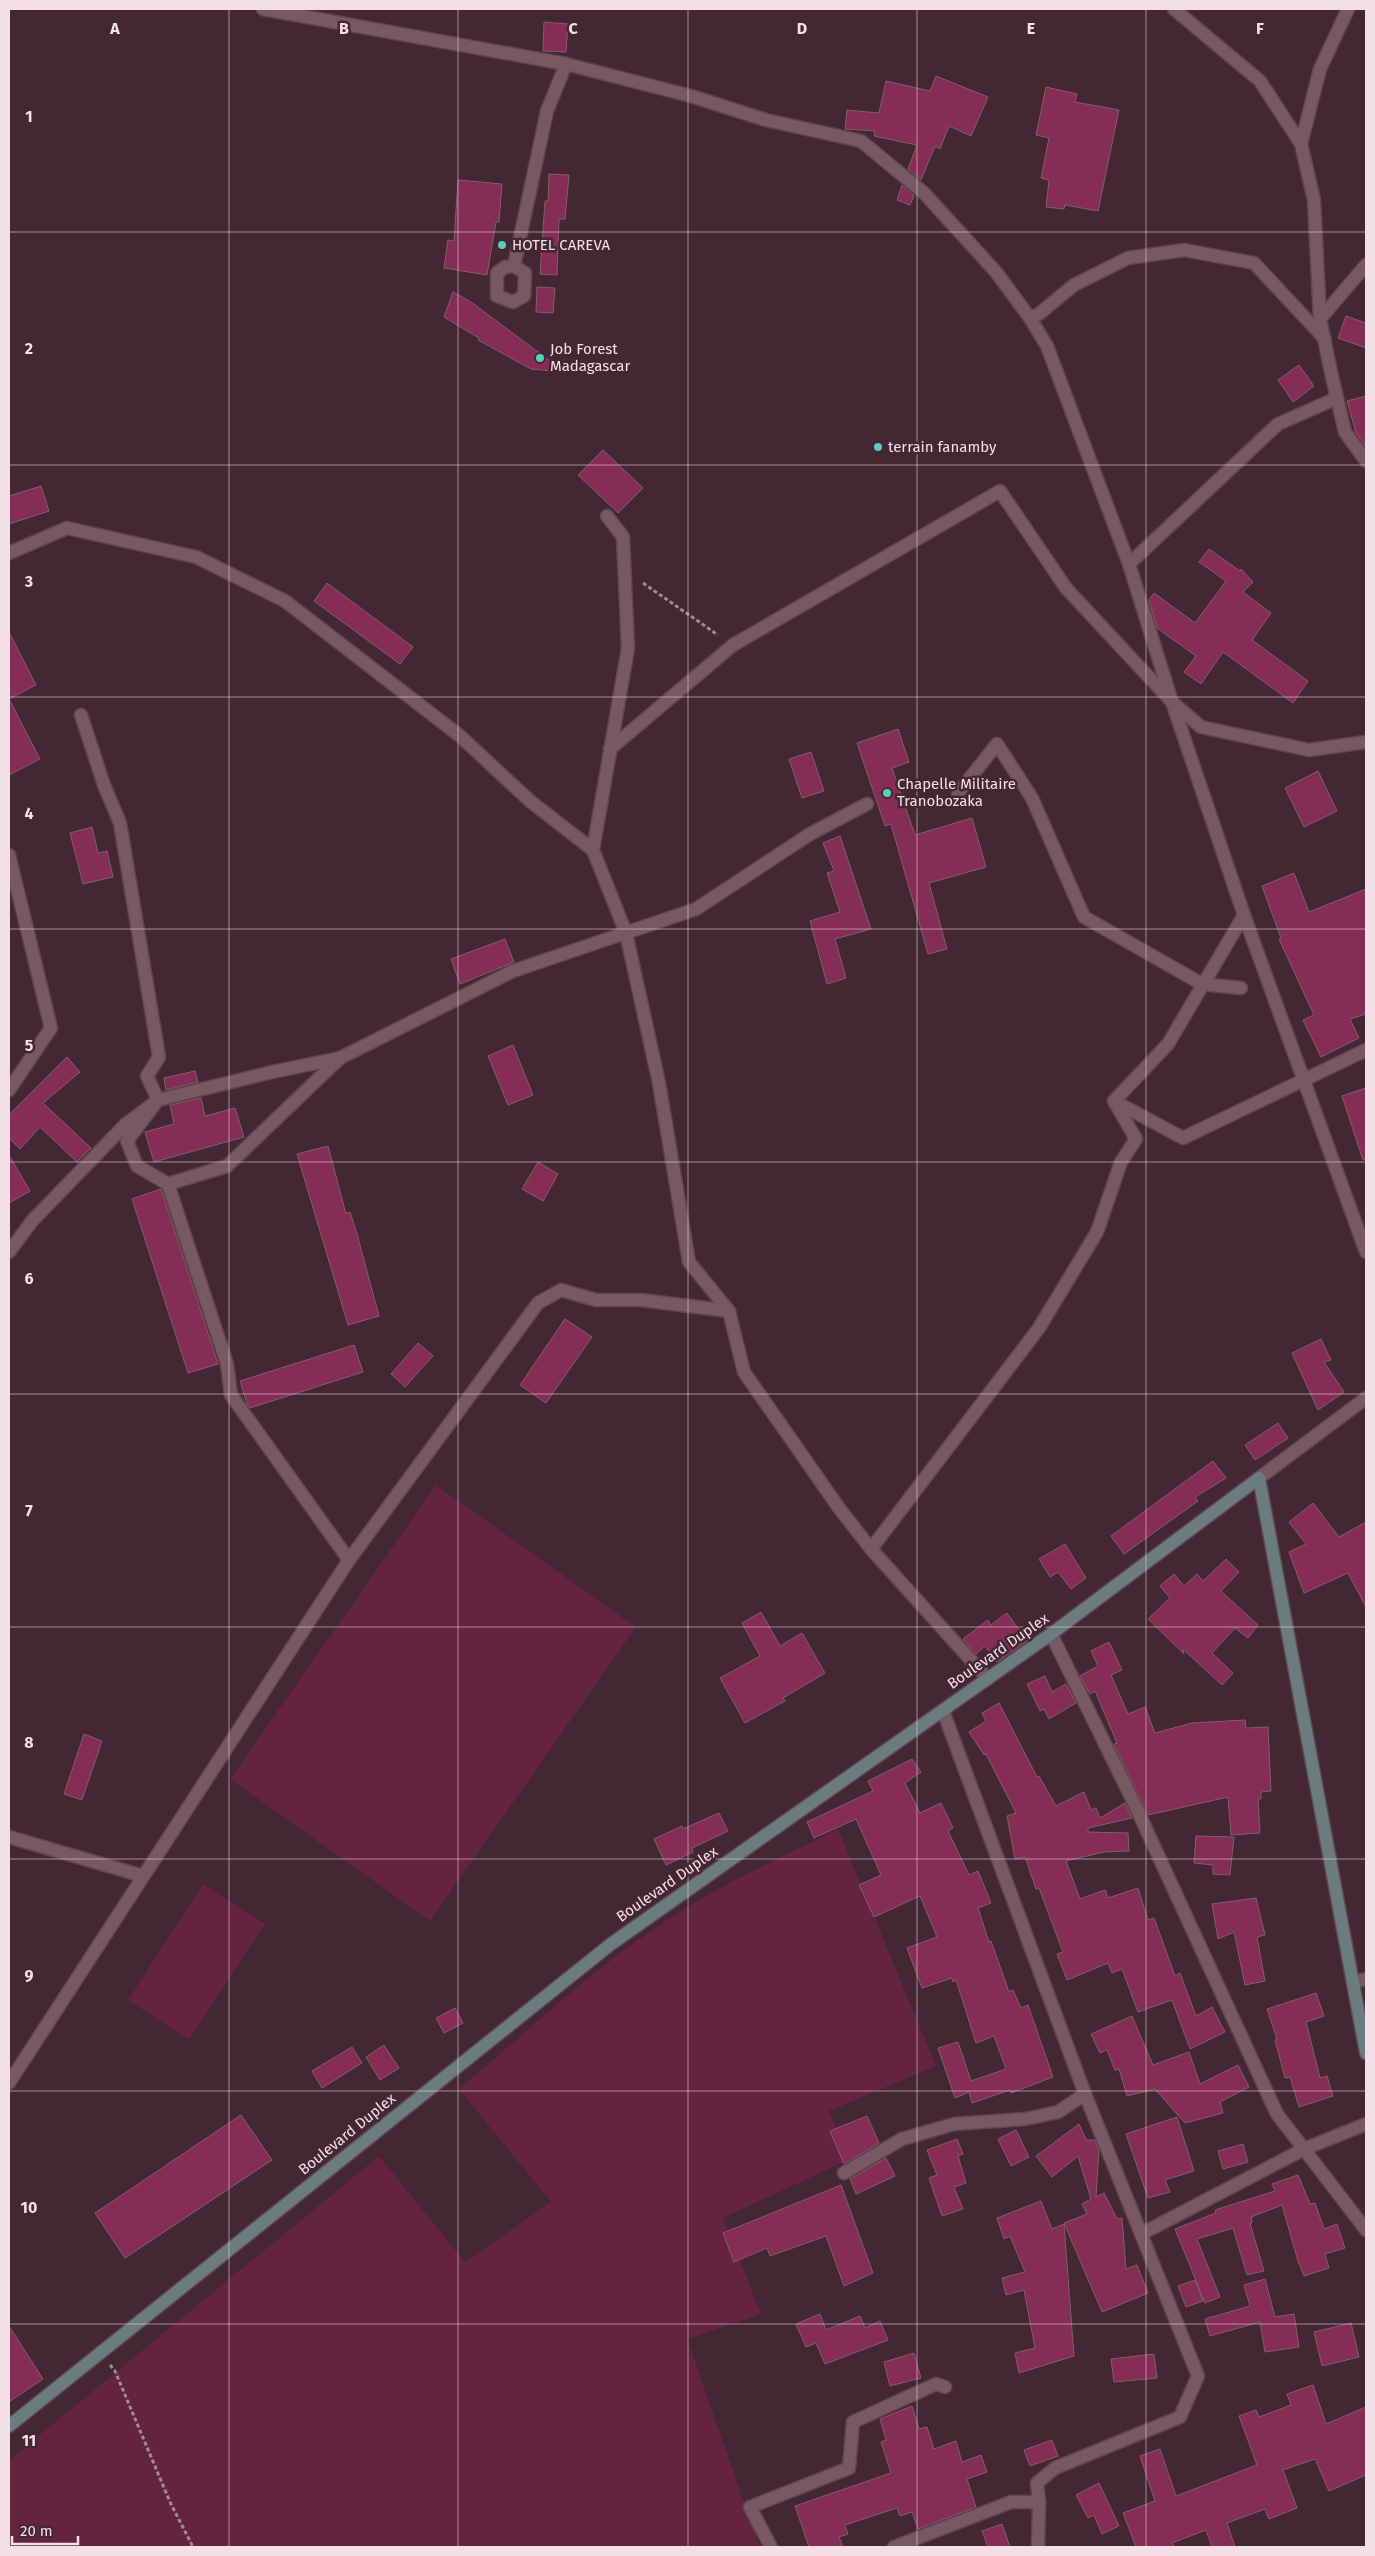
<svg xmlns="http://www.w3.org/2000/svg" width="1375" height="2556" viewBox="0 0 1375 2556" font-family="'Fira Sans',sans-serif">
	<style>
		.green { fill: #64233f }
		.building { fill: #852d54; stroke: #7f5f6a }
		.lines { fill: none; stroke-linecap: round; stroke-linejoin: round }
		.minor-casing { stroke: #5e454e; stroke-width: 15 }
		.tertiary-casing { stroke: #5e454e; stroke-width: 15 }
		.secondary-casing { stroke: #5e454e; stroke-width: 15 }
		.path { stroke: #a18a92; stroke-width: 3; stroke-dasharray: 4 2.5; stroke-linecap: butt }
		.minor { stroke: #785863; stroke-width: 12 }
		.tertiary { stroke: #785863; stroke-width: 12 }
		.secondary { stroke: #6b7c7f; stroke-width: 12 }
		.grid { fill: none; stroke: #f3e0e6; stroke-width: 1; stroke-opacity: 0.55 }
		.poi-dot { fill: #59cebf; stroke: #432732; stroke-width: 2 }
		.labels { text-anchor: middle; dominant-baseline: central; stroke-width: 5; stroke-linejoin: round; paint-order: stroke }
		.poi-label { font-size: 15px; fill: #f3e0e6; stroke: #432732; text-anchor: start }
		.street-label { font-size: 15px; fill: #f3e0e6; stroke: #432732 }
		.grid-label { font-size: 16px; text-anchor: middle; font-weight: bold; fill: #f3e0e6; stroke: #432732; stroke-width: 5; stroke-linejoin: round; paint-order: stroke }
	</style>
	<rect width="100%" height="100%" fill="#432732"/>
	<!-- green -->
	<g class="green">
		<path d="M 436,1485 L 636,1627 L 430,1921 L 230,1779 Z"/>
		<path d="M 838,1829 L 936,2066 L 829,2111 L 845,2149 L 846,2161 L 723,2218 L 761,2314 L 687,2339 L 760,2547 L 9,2547 L 9,2460 L 379,2156 L 465,2262 L 551,2202 L 459,2089 C 527,2032 593,1968 667,1920 C 721,1884 781,1858 838,1829 Z"/>
		<path d="M 203,1884 L 265,1924 L 189,2040 L 128,2000 Z"/>
	</g>
	<!-- building -->
	<g class="building">
		<path d="M 544,22 L 568,24 L 566,52 L 543,51 Z"/>
		<path d="M 936,76 L 988,97 L 971,136 L 949,126 L 940,149 L 935,146 L 921,180 L 908,169 L 917,145 L 874,136 L 875,131 L 845,129 L 847,110 L 879,113 L 886,81 L 930,91 Z"/>
		<path d="M 1046,87 L 1077,94 L 1075,102 L 1119,110 L 1098,211 L 1065,205 L 1064,209 L 1046,207 L 1049,180 L 1041,178 L 1049,138 L 1036,135 Z"/>
		<path d="M 549,174 L 569,175 L 565,219 L 559,219 L 557,275 L 540,274 L 545,201 L 548,201 Z"/>
		<path d="M 458,180 L 502,184 L 499,222 L 496,222 L 487,275 L 444,268 L 448,240 L 454,241 Z"/>
		<path d="M 902,185 L 914,196 L 910,205 L 897,200 Z"/>
		<path d="M 537,287 L 555,288 L 553,313 L 536,312 Z"/>
		<path d="M 453,292 L 471,302 L 565,372 L 531,369 L 478,340 L 479,338 L 444,317 Z"/>
		<path d="M 1346,316 L 1366,323 L 1366,348 L 1338,338 Z"/>
		<path d="M 1299,365 L 1314,386 L 1293,402 L 1278,380 Z"/>
		<path d="M 1366,396 L 1366,447 L 1356,433 L 1347,401 Z"/>
		<path d="M 603,450 L 643,488 L 618,513 L 578,475 Z"/>
		<path d="M 41,486 L 49,511 L 9,524 L 9,496 Z"/>
		<path d="M 1209,549 L 1240,571 L 1241,569 L 1253,582 L 1243,592 L 1271,613 L 1252,640 L 1308,681 L 1293,703 L 1223,652 L 1201,684 L 1184,672 L 1196,656 L 1157,628 L 1149,600 L 1154,593 L 1195,623 L 1226,581 L 1199,562 Z"/>
		<path d="M 327,583 L 413,647 L 400,664 L 314,601 Z"/>
		<path d="M 9,632 L 36,685 L 9,699 L 40,759 L 9,775 Z"/>
		<path d="M 898,729 L 909,762 L 892,768 L 915,835 L 972,818 L 986,867 L 929,883 L 947,949 L 928,954 L 891,824 L 885,826 L 857,743 Z"/>
		<path d="M 811,752 L 824,791 L 802,798 L 789,759 Z"/>
		<path d="M 1318,771 L 1337,811 L 1304,827 L 1285,788 Z"/>
		<path d="M 92,827 L 98,853 L 107,851 L 113,877 L 83,884 L 70,833 Z"/>
		<path d="M 840,836 L 871,929 L 835,939 L 846,978 L 827,984 L 810,921 L 840,912 L 827,873 L 834,871 L 823,843 Z"/>
		<path d="M 1294,873 L 1309,912 L 1366,889 L 1366,1014 L 1350,1019 L 1359,1038 L 1321,1057 L 1303,1020 L 1314,1015 L 1279,939 L 1281,938 L 1262,886 Z"/>
		<path d="M 505,939 L 514,962 L 460,984 L 451,959 Z"/>
		<path d="M 513,1045 L 533,1095 L 508,1105 L 488,1056 Z"/>
		<path d="M 67,1057 L 80,1072 L 43,1103 L 91,1148 L 77,1162 L 40,1127 L 20,1149 L 9,1138 L 9,1115 Z"/>
		<path d="M 195,1071 L 198,1082 L 166,1090 L 164,1078 Z"/>
		<path d="M 1366,1088 L 1366,1159 L 1363,1160 L 1342,1096 Z"/>
		<path d="M 201,1098 L 205,1116 L 235,1108 L 244,1137 L 154,1162 L 145,1132 L 174,1124 L 170,1105 Z"/>
		<path d="M 328,1146 L 346,1214 L 350,1212 L 357,1234 L 379,1316 L 348,1325 L 297,1154 Z"/>
		<path d="M 9,1155 L 30,1191 L 9,1203 Z"/>
		<path d="M 538,1162 L 558,1174 L 543,1201 L 522,1189 Z"/>
		<path d="M 161,1189 L 218,1364 L 188,1373 L 132,1199 Z"/>
		<path d="M 565,1319 L 592,1337 L 546,1403 L 520,1385 Z"/>
		<path d="M 1321,1339 L 1331,1360 L 1324,1362 L 1344,1392 L 1318,1410 L 1292,1353 Z"/>
		<path d="M 418,1343 L 433,1356 L 405,1387 L 391,1374 Z"/>
		<path d="M 354,1345 L 363,1372 L 250,1408 L 247,1404 L 240,1381 Z"/>
		<path d="M 1278,1423 L 1288,1438 L 1255,1460 L 1245,1445 Z"/>
		<path d="M 1213,1461 L 1226,1478 L 1195,1497 L 1198,1501 L 1124,1554 L 1111,1536 Z"/>
		<path d="M 1313,1503 L 1339,1537 L 1366,1522 L 1366,1607 L 1348,1573 L 1304,1593 L 1289,1552 L 1306,1544 L 1289,1522 Z"/>
		<path d="M 1065,1544 L 1086,1578 L 1071,1589 L 1058,1572 L 1050,1577 L 1039,1559 Z"/>
		<path d="M 1226,1559 L 1239,1572 L 1221,1591 L 1258,1625 L 1248,1638 L 1235,1628 L 1212,1653 L 1233,1673 L 1222,1685 L 1183,1649 L 1184,1654 L 1148,1619 L 1170,1598 L 1160,1586 L 1174,1574 L 1184,1586 L 1197,1574 L 1203,1581 Z"/>
		<path d="M 761,1612 L 780,1646 L 802,1633 L 825,1673 L 783,1698 L 785,1701 L 745,1723 L 720,1678 L 760,1656 L 742,1623 Z"/>
		<path d="M 1007,1613 L 1027,1641 L 997,1662 L 985,1646 L 976,1654 L 963,1639 L 988,1620 L 991,1625 Z"/>
		<path d="M 1109,1642 L 1122,1670 L 1111,1675 L 1128,1714 L 1145,1707 L 1155,1733 L 1192,1723 L 1245,1720 L 1246,1728 L 1268,1727 L 1271,1791 L 1261,1792 L 1261,1799 L 1258,1799 L 1260,1833 L 1231,1835 L 1228,1797 L 1148,1815 L 1114,1744 L 1117,1743 L 1095,1691 L 1090,1694 L 1080,1676 L 1098,1666 L 1091,1651 Z"/>
		<path d="M 1045,1676 L 1052,1692 L 1066,1684 L 1076,1703 L 1049,1719 L 1044,1709 L 1040,1711 L 1027,1684 Z"/>
		<path d="M 999,1703 L 1037,1777 L 1039,1776 L 1056,1806 L 1084,1792 L 1091,1810 L 1096,1808 L 1100,1818 L 1125,1803 L 1132,1818 L 1088,1828 L 1088,1832 L 1128,1833 L 1129,1851 L 1104,1852 L 1066,1861 L 1080,1899 L 1105,1890 L 1108,1898 L 1138,1888 L 1148,1920 L 1154,1918 L 1175,1976 L 1180,1973 L 1196,2016 L 1212,2007 L 1225,2032 L 1190,2049 L 1172,2000 L 1138,2012 L 1122,1969 L 1112,1973 L 1108,1963 L 1067,1980 L 1057,1954 L 1063,1952 L 1039,1888 L 1036,1889 L 1025,1857 L 1015,1859 L 1007,1816 L 1016,1813 L 986,1754 L 984,1755 L 969,1732 L 986,1721 L 982,1713 Z"/>
		<path d="M 84,1734 L 102,1741 L 82,1800 L 64,1794 Z"/>
		<path d="M 912,1759 L 921,1772 L 905,1783 L 920,1813 L 941,1803 L 953,1828 L 948,1831 L 969,1875 L 978,1871 L 991,1903 L 978,1908 L 989,1942 L 991,1941 L 1009,1992 L 1013,1990 L 1021,2008 L 1028,2005 L 1053,2077 L 1011,2093 L 1010,2090 L 972,2103 L 969,2092 L 955,2098 L 938,2048 L 958,2042 L 971,2081 L 1006,2069 L 994,2036 L 976,2043 L 956,1980 L 953,1982 L 952,1978 L 922,1988 L 907,1948 L 937,1937 L 920,1896 L 874,1917 L 859,1885 L 881,1875 L 856,1819 L 814,1838 L 807,1822 L 873,1791 L 868,1781 Z"/>
		<path d="M 719,1813 L 728,1831 L 692,1848 L 693,1852 L 666,1865 L 654,1839 L 682,1826 L 683,1829 Z"/>
		<path d="M 1196,1836 L 1234,1837 L 1230,1875 L 1213,1874 L 1213,1865 L 1194,1863 Z"/>
		<path d="M 1256,1898 L 1265,1935 L 1257,1937 L 1265,1981 L 1245,1985 L 1234,1932 L 1218,1939 L 1212,1904 Z"/>
		<path d="M 1316,1993 L 1324,2016 L 1306,2022 L 1320,2078 L 1327,2076 L 1333,2096 L 1299,2107 L 1290,2077 L 1285,2078 L 1275,2040 L 1277,2039 L 1267,2009 Z"/>
		<path d="M 455,2008 L 463,2023 L 444,2033 L 436,2018 Z"/>
		<path d="M 1132,2016 L 1153,2065 L 1189,2052 L 1200,2084 L 1238,2065 L 1249,2087 L 1220,2102 L 1223,2113 L 1185,2123 L 1155,2089 L 1127,2096 L 1119,2069 L 1115,2070 L 1107,2050 L 1100,2053 L 1091,2034 Z"/>
		<path d="M 384,2045 L 399,2068 L 380,2080 L 366,2057 Z"/>
		<path d="M 352,2047 L 362,2063 L 322,2088 L 312,2071 Z"/>
		<path d="M 241,2115 L 272,2160 L 125,2258 L 95,2213 Z"/>
		<path d="M 867,2116 L 879,2143 L 844,2164 L 830,2131 Z"/>
		<path d="M 1177,2117 L 1194,2171 L 1165,2180 L 1170,2192 L 1148,2198 L 1126,2134 Z"/>
		<path d="M 1079,2124 L 1086,2140 L 1095,2140 L 1099,2150 L 1096,2197 L 1104,2193 L 1117,2219 L 1122,2218 L 1126,2269 L 1137,2265 L 1148,2293 L 1102,2312 L 1064,2223 L 1087,2214 L 1082,2204 L 1091,2199 L 1078,2156 L 1052,2177 L 1036,2156 Z"/>
		<path d="M 1016,2130 L 1029,2157 L 1011,2166 L 998,2139 Z"/>
		<path d="M 957,2139 L 963,2154 L 958,2156 L 966,2183 L 954,2187 L 963,2209 L 942,2216 L 929,2178 L 937,2175 L 927,2150 Z"/>
		<path d="M 1243,2144 L 1248,2162 L 1223,2169 L 1218,2151 Z"/>
		<path d="M 886,2158 L 895,2176 L 856,2194 L 850,2179 Z"/>
		<path d="M 1298,2175 L 1310,2204 L 1315,2203 L 1324,2229 L 1337,2224 L 1345,2248 L 1325,2254 L 1329,2268 L 1304,2276 L 1298,2261 L 1282,2205 L 1251,2217 L 1252,2223 L 1250,2223 L 1264,2271 L 1247,2275 L 1233,2228 L 1197,2239 L 1220,2297 L 1205,2303 L 1175,2229 L 1216,2213 L 1215,2210 L 1275,2191 L 1272,2184 Z"/>
		<path d="M 841,2185 L 873,2273 L 844,2286 L 826,2236 L 770,2256 L 767,2248 L 734,2262 L 723,2233 Z"/>
		<path d="M 1041,2201 L 1052,2229 L 1064,2224 L 1074,2356 L 1019,2373 L 1015,2353 L 1035,2348 L 1024,2290 L 1006,2295 L 1002,2278 L 1025,2272 L 1010,2236 L 1004,2239 L 997,2218 Z"/>
		<path d="M 1265,2279 L 1275,2317 L 1294,2314 L 1299,2347 L 1265,2352 L 1260,2322 L 1210,2336 L 1205,2319 L 1250,2306 L 1244,2285 Z"/>
		<path d="M 1195,2280 L 1203,2301 L 1186,2307 L 1178,2286 Z"/>
		<path d="M 820,2314 L 826,2330 L 860,2316 L 865,2328 L 880,2321 L 888,2340 L 825,2364 L 816,2343 L 806,2347 L 796,2324 Z"/>
		<path d="M 1351,2323 L 1359,2357 L 1322,2366 L 1314,2332 Z"/>
		<path d="M 9,2326 L 43,2379 L 9,2402 Z"/>
		<path d="M 914,2353 L 921,2378 L 890,2386 L 884,2362 Z"/>
		<path d="M 1154,2354 L 1157,2378 L 1114,2382 L 1111,2359 Z"/>
		<path d="M 1313,2385 L 1326,2424 L 1366,2407 L 1366,2475 L 1329,2491 L 1315,2459 L 1283,2470 L 1297,2508 L 1269,2519 L 1265,2509 L 1227,2523 L 1235,2547 L 1212,2547 L 1206,2530 L 1172,2543 L 1174,2547 L 1136,2547 L 1123,2513 L 1155,2501 L 1140,2456 L 1160,2449 L 1176,2496 L 1257,2465 L 1239,2416 L 1256,2410 L 1259,2417 L 1291,2405 L 1287,2394 Z"/>
		<path d="M 912,2406 L 919,2429 L 927,2427 L 934,2449 L 956,2441 L 962,2462 L 981,2455 L 987,2472 L 967,2479 L 976,2507 L 918,2529 L 912,2512 L 900,2516 L 897,2508 L 845,2525 L 848,2534 L 839,2537 L 843,2547 L 809,2547 L 795,2506 L 891,2473 L 881,2442 L 886,2440 L 880,2419 Z"/>
		<path d="M 1052,2440 L 1058,2456 L 1030,2466 L 1024,2450 Z"/>
		<path d="M 1099,2483 L 1119,2526 L 1102,2534 L 1094,2515 L 1088,2518 L 1076,2495 Z"/>
		<path d="M 1002,2524 L 1010,2547 L 988,2547 L 982,2531 Z"/>
	</g>
	<g class="lines">
		<defs>
			<g id="minor">
				<path d="M 263,9 L 566,64 L 691,96 L 766,120 L 861,141 L 924,193 L 996,272 L 1030,318 L 1047,346 L 1129,564 L 1172,702 L 1244,915 L 1366,1252"/>
				<path d="M 1174,9 L 1260,81 L 1301,144 L 1314,200 L 1320,319 L 1332,377 L 1345,432 L 1366,461"/>
				<path d="M 1301,144 L 1320,69 L 1348,9"/>
				<path d="M 514,266 L 547,111 L 566,64"/>
				<path d="M 514,266 L 525,273 L 524,296 L 513,302 L 497,296 L 497,273 L 505,267 Z"/>
				<path d="M 1030,318 L 1039,314 L 1074,285 L 1128,258 L 1184,250 L 1254,263 L 1325,339"/>
				<path d="M 1320,319 L 1366,265"/>
				<path d="M 607,516 L 623,537 L 628,648 L 593,850 L 626,933 L 659,1083 L 689,1262 L 729,1311 L 744,1372 L 839,1508 L 871,1549 L 988,1679"/>
				<path d="M 9,553 L 67,528 L 196,557 L 285,601 L 460,736 L 530,801 L 593,850"/>
				<path d="M 1129,564 L 1278,424 L 1337,398"/>
				<path d="M 81,715 L 104,785 L 120,823 L 159,1057 L 147,1076 L 158,1100 L 127,1141 L 137,1166 L 168,1184 L 227,1364 L 231,1395 L 349,1560"/>
				<path d="M 610,749 L 733,645 L 1000,491 L 1066,588 L 1172,702 L 1201,727 L 1309,750 L 1366,742"/>
				<path d="M 958,793 L 997,744 L 1032,798 L 1084,917 L 1202,984 L 1241,988"/>
				<path d="M 9,855 L 51,1028 L 9,1090"/>
				<path d="M 1114,1101 L 1183,1138 L 1366,1050"/>
				<path d="M 168,1184 L 227,1166 L 340,1058"/>
				<path d="M 9,1252 L 32,1221 L 126,1124 L 158,1100 L 272,1072 L 340,1058 L 513,971 L 696,909 L 810,834 L 867,804"/>
				<path d="M 871,1549 L 1039,1328 L 1097,1232 L 1121,1162 L 1136,1139 L 1114,1101 L 1168,1044 L 1244,915"/>
				<path d="M 1051,1634 L 1135,1805 L 1277,2114 L 1304,2149 L 1366,2124"/>
				<path d="M 943,1711 L 1085,2094 L 1198,2376 L 1180,2417 L 1055,2468 L 1037,2483 L 1039,2502 L 1038,2547"/>
				<path d="M 9,1837 L 143,1876"/>
				<path d="M 1353,1982 L 1366,1979"/>
				<path d="M 9,2083 L 349,1560 L 538,1303 L 561,1290 L 596,1300 L 641,1300 L 729,1311"/>
				<path d="M 844,2173 L 902,2139 L 954,2124 L 1025,2119 L 1058,2112 L 1085,2094"/>
				<path d="M 1141,2234 L 1304,2149 L 1366,2230"/>
				<path d="M 771,2547 L 750,2507 L 849,2468 L 853,2422 L 936,2384 L 945,2387"/>
				<path d="M 894,2547 L 1011,2502 L 1039,2502"/>
			</g>
			<path id="tertiary" d="M 1259,1478 L 1366,1398"/>
			<path id="secondary" d="M 9,2426 L 611,1944 L 1051,1634 L 1259,1478 L 1366,2053"/>
		</defs>
		<!-- minor casing -->
		<use href="#minor" class="minor-casing"/>
		<!-- tertiary casing -->
		<use href="#tertiary" class="tertiary-casing"/>
		<!-- secondary casing -->
		<use href="#secondary" class="secondary-casing"/>
		<!-- path -->
		<g class="path">
			<path d="M 643,583 L 718,635"/>
			<path d="M 110,2365 L 115,2371 L 170,2502 L 193,2547"/>
		</g>
		<!-- minor -->
		<use href="#minor" class="minor"/>
		<!-- tertiary -->
		<use href="#tertiary" class="tertiary"/>
		<!-- secondary -->
		<use href="#secondary" class="secondary"/>
	</g>
	<!-- grid -->
	<path class="grid" d="M 229,9 L 229,2547M 458,9 L 458,2547M 688,9 L 688,2547M 917,9 L 917,2547M 1146,9 L 1146,2547M 9,232 L 1366,232M 9,465 L 1366,465M 9,697 L 1366,697M 9,929 L 1366,929M 9,1162 L 1366,1162M 9,1394 L 1366,1394M 9,1627 L 1366,1627M 9,1859 L 1366,1859M 9,2091 L 1366,2091M 9,2324 L 1366,2324"/>
	<!-- markers -->
	<g class="poi-dot">
		<circle cx="502" cy="245" r="5"/>
		<circle cx="540" cy="358" r="5"/>
		<circle cx="878" cy="447" r="5"/>
		<circle cx="887" cy="793" r="5"/>
	</g>
	<g class="labels">
		<!-- poi labels -->
		<g class="poi-label">
			<text x="512" y="245">HOTEL CAREVA</text>
			<text x="550" y="349">Job Forest<tspan x="550" dy="17">Madagascar</tspan></text>
			<text x="888" y="447">terrain fanamby</text>
			<text x="897" y="784">Chapelle Militaire<tspan x="897" dy="17">Tranobozaka</tspan></text>
		</g>
		<!-- street labels -->
		<g class="street-label">
			<text transform="translate(998 1651) rotate(-35)">Boulevard Duplex</text>
			<text transform="translate(667 1884) rotate(-35)">Boulevard Duplex</text>
			<text transform="translate(347 2134) rotate(-39)">Boulevard Duplex</text>
		</g>
	</g>
	<g class="grid-label">
		<text x="115" y="34">A</text>
		<text x="344" y="34">B</text>
		<text x="573" y="34">C</text>
		<text x="802" y="34">D</text>
		<text x="1031" y="34">E</text>
		<text x="1260" y="34">F</text>
		<text x="29" y="122">1</text>
		<text x="29" y="354">2</text>
		<text x="29" y="587">3</text>
		<text x="29" y="819">4</text>
		<text x="29" y="1051">5</text>
		<text x="29" y="1284">6</text>
		<text x="29" y="1516">7</text>
		<text x="29" y="1748">8</text>
		<text x="29" y="1981">9</text>
		<text x="29" y="2213">10</text>
		<text x="29" y="2446">11</text>
	</g>
	<!-- border -->
	<rect width="1375" height="2556" fill="none" stroke="#f3e0e6" stroke-width="20"/>
	<!-- scale -->
	<path d="M12 2536v8h66v-8" fill="none" stroke="#f3e0e6" stroke-width="2.5"/>
	<text x="20" y="2536" font-size="15" fill="#f3e0e6" stroke="#432732" stroke-width="4" paint-order="stroke">20 m</text>
</svg>
